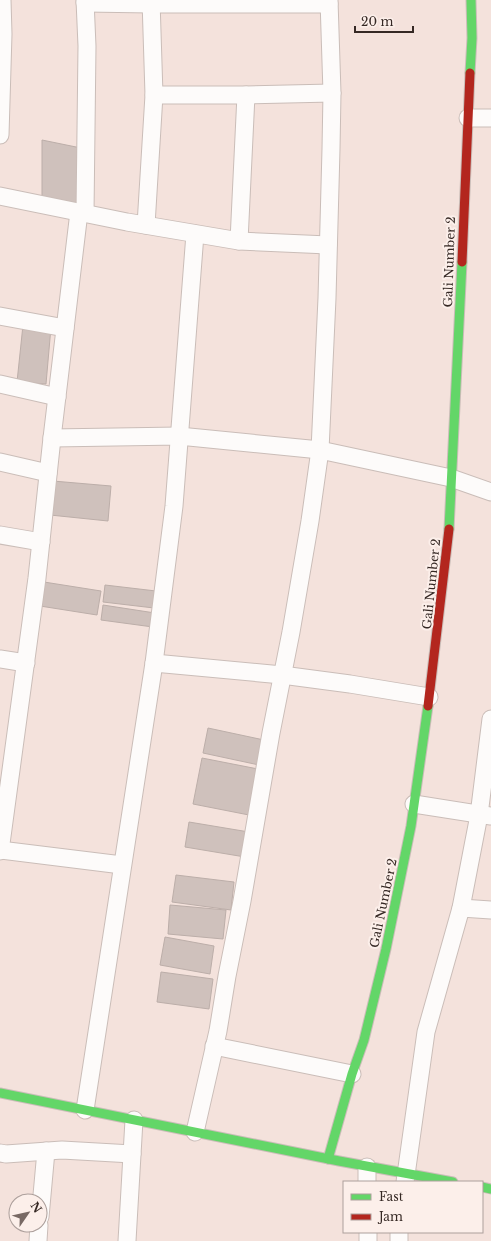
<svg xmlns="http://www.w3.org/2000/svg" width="491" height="1241" viewBox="0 0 491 1241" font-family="'Libre Baskerville',serif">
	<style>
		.building { fill: #cfc1bc; stroke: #bcaea9 }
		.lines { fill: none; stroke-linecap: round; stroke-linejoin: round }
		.street-casing { stroke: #cabdb8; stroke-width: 19 }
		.fast-casing { stroke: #cabdb8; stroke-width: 11 }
		.jam-casing { stroke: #cabdb8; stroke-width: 11 }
		.street { stroke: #fdfbfa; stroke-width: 17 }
		.fast { stroke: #63d668; stroke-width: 9 }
		.jam { stroke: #b3261e; stroke-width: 9 }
		.labels { text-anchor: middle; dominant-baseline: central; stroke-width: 4; stroke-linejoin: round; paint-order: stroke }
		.street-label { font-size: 12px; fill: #352824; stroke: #fcefea }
	</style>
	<rect width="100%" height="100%" fill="#f4e2dc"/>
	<!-- building -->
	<g class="building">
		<path d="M 42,140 L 81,148 L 80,203 L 42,202 Z"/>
		<path d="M 23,325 L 51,327 L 46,384 L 17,382 Z"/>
		<path d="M 53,481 L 111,486 L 108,521 L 50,515 Z"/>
		<path d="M 44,582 L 101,591 L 97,615 L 40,606 Z"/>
		<path d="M 105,585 L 156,591 L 154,608 L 103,602 Z"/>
		<path d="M 103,605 L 155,613 L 153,627 L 101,620 Z"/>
		<path d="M 208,728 L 264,740 L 259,765 L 203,753 Z"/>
		<path d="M 202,758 L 258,769 L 249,815 L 193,804 Z"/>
		<path d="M 189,822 L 249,832 L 245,857 L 185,847 Z"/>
		<path d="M 176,875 L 234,882 L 231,910 L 172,902 Z"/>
		<path d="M 170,905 L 226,910 L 223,939 L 168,934 Z"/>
		<path d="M 165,937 L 214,946 L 210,974 L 160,965 Z"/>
		<path d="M 161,972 L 213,979 L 209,1009 L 157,1002 Z"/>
	</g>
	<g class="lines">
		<defs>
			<g id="street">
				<path d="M 85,0 L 87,46 L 85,213"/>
				<path d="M 85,3 L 151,4 L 329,4"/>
				<path d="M 154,95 L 246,95 L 332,93"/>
				<path d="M 468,118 L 491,118"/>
				<path d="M 0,135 L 3,34 L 2,0"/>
				<path d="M 0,196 L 127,222 L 239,241 L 328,245"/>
				<path d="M 146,225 L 154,95 L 151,0"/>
				<path d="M 239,241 L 246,95"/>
				<path d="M 0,316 L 65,328"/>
				<path d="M 0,384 L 57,397"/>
				<path d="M 52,438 L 179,436 L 320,450 L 451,478 L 491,492"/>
				<path d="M 0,462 L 48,473"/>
				<path d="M 0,535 L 41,542"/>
				<path d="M 0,659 L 26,663"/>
				<path d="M 154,663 L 282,675 L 350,684 L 429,697"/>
				<path d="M 414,804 L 491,816"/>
				<path d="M 0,850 L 122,865"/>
				<path d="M 0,851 L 37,578 L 52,438 L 79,212"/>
				<path d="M 461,908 L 491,910"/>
				<path d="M 214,1046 L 352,1074"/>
				<path d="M 85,1110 L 154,663 L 174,506 L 195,234"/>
				<path d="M 195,1132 L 218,1031 L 227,976 L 242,901 L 271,733 L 291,632 L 310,521 L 320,450 L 327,298 L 331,149 L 332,93 L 329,0"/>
				<path d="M 0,1153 L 6,1154 L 62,1150 L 132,1154"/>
				<path d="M 367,1167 L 367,1182"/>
				<path d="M 405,1182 L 426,1032 L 461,908 L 479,815 L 491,719"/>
				<path d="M 40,1217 L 46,1151"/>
				<path d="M 368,1232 L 368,1241"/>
				<path d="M 38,1241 L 39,1225"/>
				<path d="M 127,1241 L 134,1120"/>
				<path d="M 399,1241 L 399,1232"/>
			</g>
			<g id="fast">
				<path d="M 470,73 L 472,38 L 471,0"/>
				<path d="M 449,529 L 462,262"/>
				<path d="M 0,1093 L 339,1161 L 453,1182"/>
				<path d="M 328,1159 L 352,1074 L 364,1040 L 386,949 L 411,826 L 428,706"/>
				<path d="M 482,1187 L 491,1189"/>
			</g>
			<g id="jam">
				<path d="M 462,262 L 470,73"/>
				<path d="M 428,706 L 449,529"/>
			</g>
		</defs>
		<!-- street casing -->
		<use href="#street" class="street-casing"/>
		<!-- fast casing -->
		<use href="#fast" class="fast-casing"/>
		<!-- jam casing -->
		<use href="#jam" class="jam-casing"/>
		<!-- street -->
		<use href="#street" class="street"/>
		<!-- fast -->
		<use href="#fast" class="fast"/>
		<!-- jam -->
		<use href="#jam" class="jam"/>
	</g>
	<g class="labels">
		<!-- street labels -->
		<g class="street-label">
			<text transform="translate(449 262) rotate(-88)">Gali Number 2</text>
			<text transform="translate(431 584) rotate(-84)">Gali Number 2</text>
			<text transform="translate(383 903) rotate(-78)">Gali Number 2</text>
		</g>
	</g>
	<!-- legend -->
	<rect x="343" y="1181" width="140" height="52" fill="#fcefea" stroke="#ac9f9b"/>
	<rect x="351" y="1194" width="20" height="6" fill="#63d668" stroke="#ac9f9b"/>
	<text x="379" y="1201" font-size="12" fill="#352824">Fast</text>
	<rect x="351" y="1214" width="20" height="6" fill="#b3261e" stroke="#ac9f9b"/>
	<text x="379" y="1221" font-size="12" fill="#352824">Jam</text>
	<!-- north arrow -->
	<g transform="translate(28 1213) rotate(56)"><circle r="19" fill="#fcefea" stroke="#ac9f9b"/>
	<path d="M0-3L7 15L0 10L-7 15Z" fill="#786964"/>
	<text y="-6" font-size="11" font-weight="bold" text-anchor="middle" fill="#352824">N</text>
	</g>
	<!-- scale -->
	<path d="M355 26v6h58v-6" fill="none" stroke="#352824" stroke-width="2"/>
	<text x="361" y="26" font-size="12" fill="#352824" stroke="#fcefea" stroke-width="3" paint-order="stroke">20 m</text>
</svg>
